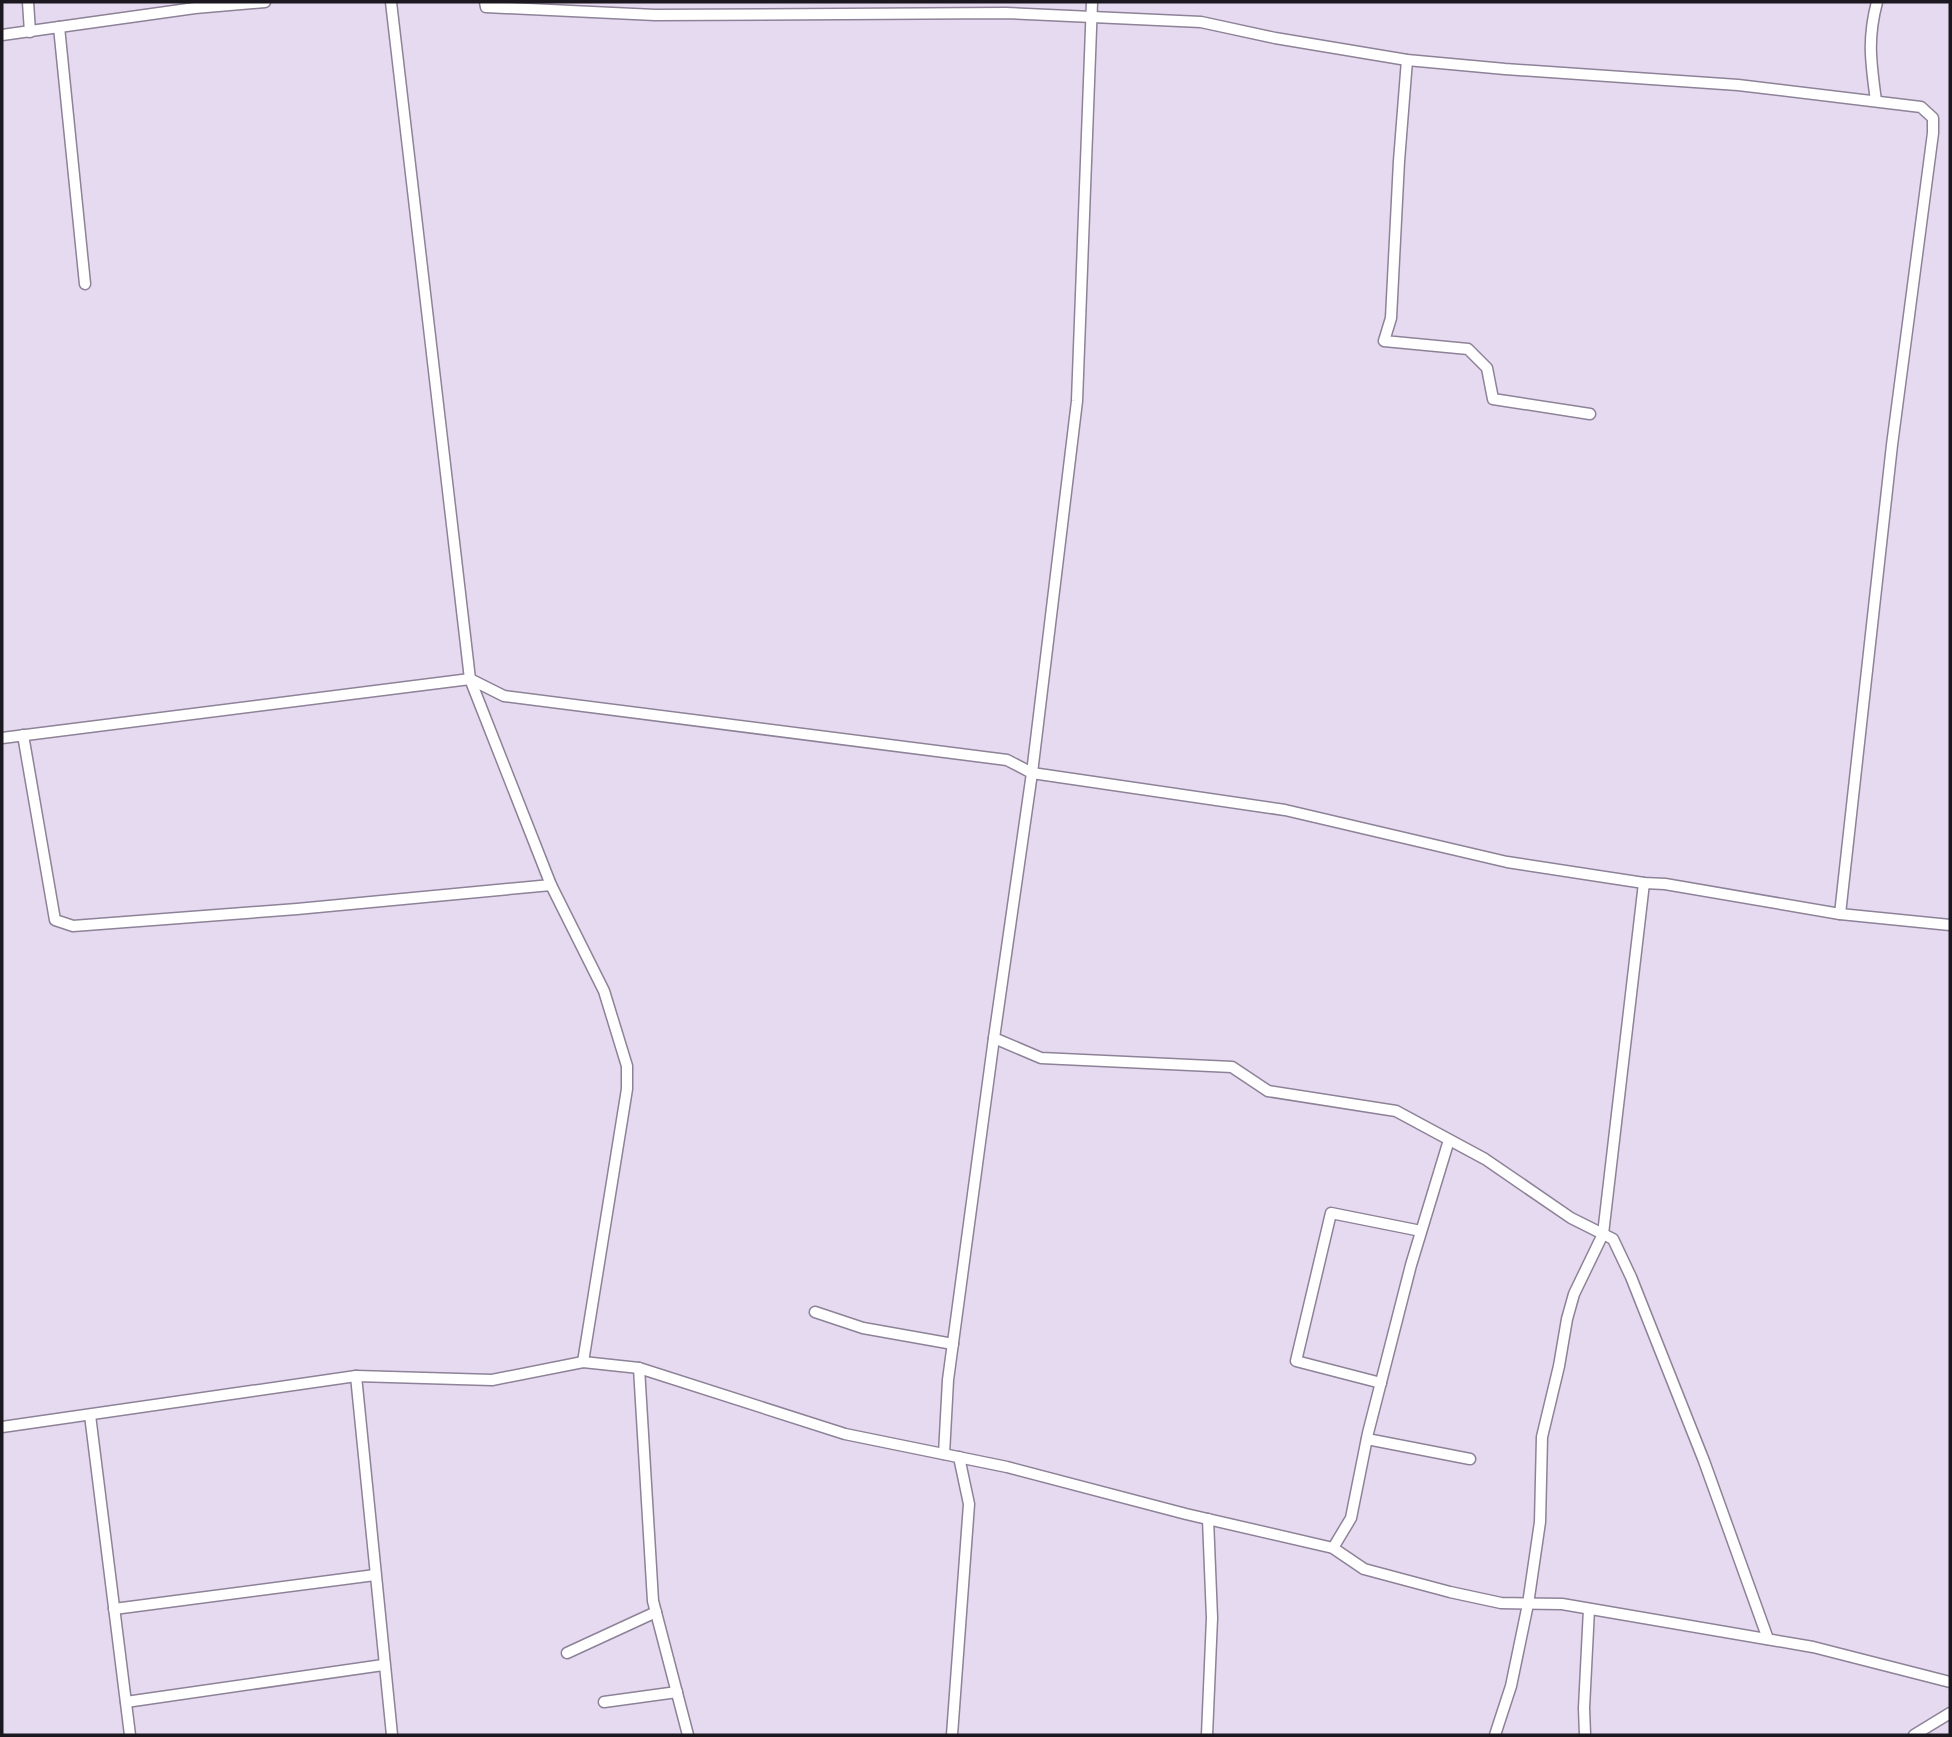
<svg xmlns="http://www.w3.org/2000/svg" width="1952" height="1737" viewBox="0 0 1952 1737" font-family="Quicksand,sans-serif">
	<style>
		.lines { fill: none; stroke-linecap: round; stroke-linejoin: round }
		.street-casing { stroke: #8d8297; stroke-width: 13 }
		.street { stroke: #fff; stroke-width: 10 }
	</style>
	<rect width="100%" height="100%" fill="#e6daf1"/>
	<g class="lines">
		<defs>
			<g id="street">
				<path d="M 28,2 L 30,32"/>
				<path d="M 391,2 L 470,679 L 551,885 L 604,991 L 627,1066 L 627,1089 L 583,1362"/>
				<path d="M 485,2 L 486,7 L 655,15 L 1006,13 L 1201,22 L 1275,38 L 1407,60 L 1505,69 L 1738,85 L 1921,107 L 1933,118 L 1933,133 L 1892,445 L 1840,914"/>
				<path d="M 59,27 L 85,284"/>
				<path d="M 2,35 L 195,8 L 265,2"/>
				<path d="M 1407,60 L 1399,161 L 1391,318 L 1384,341 L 1468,349 L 1487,368 L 1493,399 L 1590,414"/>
				<path d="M 1876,101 C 1871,63 1867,40 1877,2"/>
				<path d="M 23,735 L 55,920 L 73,926 L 297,909 L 551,885"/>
				<path d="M 2,738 L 470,679 L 504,696 L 1007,760 L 1032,773 L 1285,810 L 1507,862 L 1644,883 L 1665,884 L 1840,914 L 1950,925"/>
				<path d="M 994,1038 L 1041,1058 L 1232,1067 L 1268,1091 L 1396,1111 L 1485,1159 L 1571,1218 L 1613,1239 L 1631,1277 L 1704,1461 L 1768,1639"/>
				<path d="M 815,1312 L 863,1328 L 953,1344"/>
				<path d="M 639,1368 L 653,1601 L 688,1735"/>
				<path d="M 356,1376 L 392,1735"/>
				<path d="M 1381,1383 L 1296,1361 L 1331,1213 L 1421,1231"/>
				<path d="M 90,1415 L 130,1735"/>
				<path d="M 2,1427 L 356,1376 L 492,1380 L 583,1362 L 639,1368 L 845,1434 L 1007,1467 L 1186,1514 L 1333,1548 L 1364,1569 L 1450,1592 L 1501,1603 L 1562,1604 L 1813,1647 L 1950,1682"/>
				<path d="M 1367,1439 L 1470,1459"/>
				<path d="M 944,1454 L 948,1380 L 994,1038 L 1032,773 L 1077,401 L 1092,2"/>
				<path d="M 1333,1548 L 1351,1518 L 1368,1433 L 1411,1265 L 1449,1140"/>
				<path d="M 114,1609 L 375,1575"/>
				<path d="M 567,1653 L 656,1612"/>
				<path d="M 126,1702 L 383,1665"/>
				<path d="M 604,1702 L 677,1692"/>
				<path d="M 952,1735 L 969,1504 L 959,1457"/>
				<path d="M 1207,1735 L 1212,1618 L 1208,1519"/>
				<path d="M 1495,1735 L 1511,1686 L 1528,1604 L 1540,1522 L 1542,1437 L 1559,1366 L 1567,1319 L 1574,1294 L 1603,1234 L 1644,883"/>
				<path d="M 1585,1735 L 1584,1708 L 1589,1609"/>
				<path d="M 1914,1735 L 1950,1713"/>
			</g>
		</defs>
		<!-- street casing -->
		<use href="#street" class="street-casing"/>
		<!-- street -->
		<use href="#street" class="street"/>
	</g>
	<!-- border -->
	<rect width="1952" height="1737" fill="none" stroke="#1c1820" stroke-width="7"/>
</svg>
